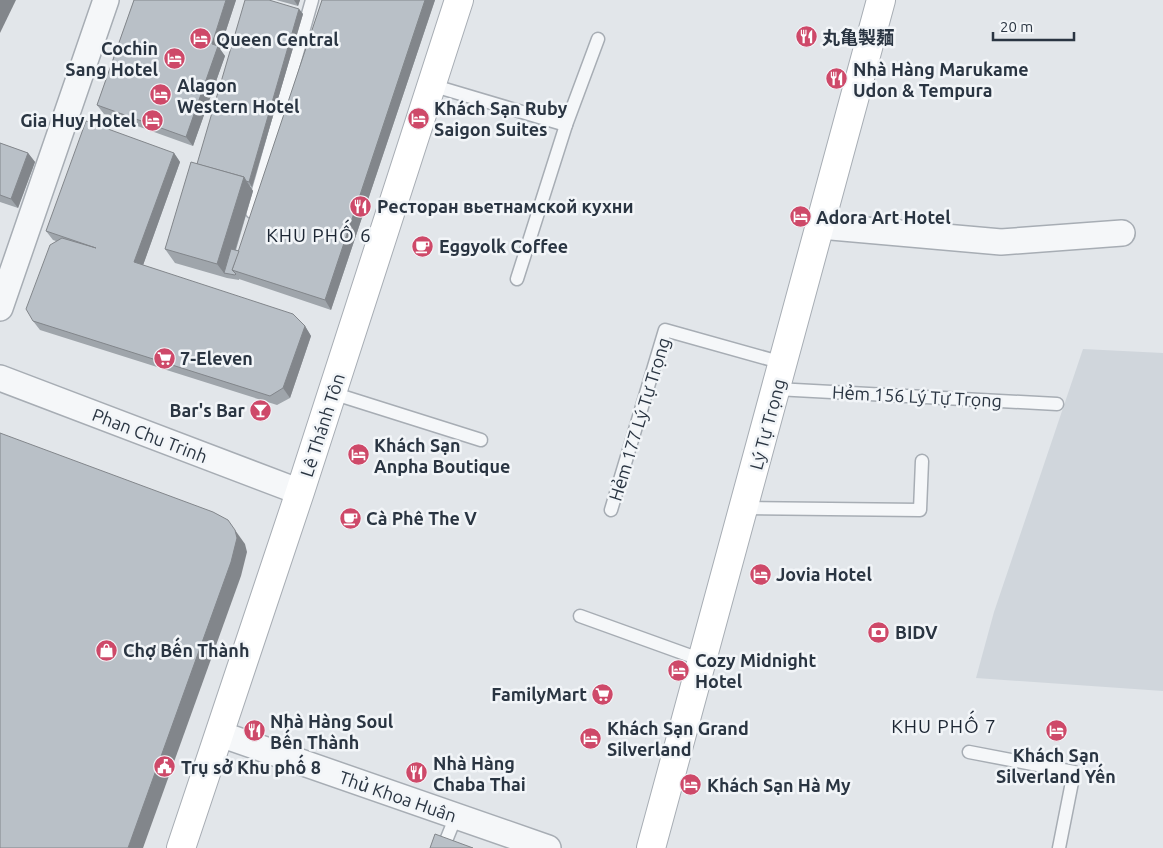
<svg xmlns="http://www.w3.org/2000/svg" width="1163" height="848" viewBox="0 0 1163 848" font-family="Ubuntu,'Noto Sans SC',sans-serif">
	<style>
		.built { fill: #d0d6dc }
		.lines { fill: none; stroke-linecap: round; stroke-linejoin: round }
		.lane-casing { stroke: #a7adb4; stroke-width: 15 }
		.street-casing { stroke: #a7adb4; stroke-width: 28 }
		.secondary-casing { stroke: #a7adb4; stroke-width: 30 }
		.lane { stroke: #f5f7f9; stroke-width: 12 }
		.street { stroke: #f5f7f9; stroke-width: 25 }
		.secondary { stroke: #fff; stroke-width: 28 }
		.wall { fill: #9fa5ab }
		.shaded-wall { fill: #82868b }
		.building { fill: #b9c0c7; stroke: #82868b }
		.labels { text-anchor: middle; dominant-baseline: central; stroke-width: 5; stroke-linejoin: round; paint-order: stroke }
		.poi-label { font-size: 18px; font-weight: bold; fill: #2a3542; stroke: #f2f5f8; text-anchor: start }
		.street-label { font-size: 18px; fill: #2a3542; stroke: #f2f5f8 }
		.neighbourhood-label { font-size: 19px; letter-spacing: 1px; fill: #1c2633; stroke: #f2f5f8 }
	</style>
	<rect width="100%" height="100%" fill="#e2e6ea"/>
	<!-- built -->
	<path class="built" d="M 1083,349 L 1163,353 L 1163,691 L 976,678 L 994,612 Z"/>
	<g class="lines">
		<defs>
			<g id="lane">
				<path d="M 431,85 L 566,125"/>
				<path d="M 252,212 L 312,0"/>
				<path d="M 517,279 L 566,125 L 598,39"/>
				<path d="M 776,389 L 1057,404"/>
				<path d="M 332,393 L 481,440"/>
				<path d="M 744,508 L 920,510 L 922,461"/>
				<path d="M 611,510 L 665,330 L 783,363"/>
				<path d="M 580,616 L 702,660"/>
				<path d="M 969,752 L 1074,772 L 1059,848"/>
				<path d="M 443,848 L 456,816"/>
			</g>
			<g id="street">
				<path d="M 820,226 L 1001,242 L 1122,233"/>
				<path d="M 0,308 L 106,0"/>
				<path d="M 0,378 L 300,492"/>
				<path d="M 220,734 L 548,848"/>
			</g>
			<g id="secondary">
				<path d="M 181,848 L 300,492 L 459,0"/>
				<path d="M 651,848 L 881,0"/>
			</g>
		</defs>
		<!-- lane casing -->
		<use href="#lane" class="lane-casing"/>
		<!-- street casing -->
		<use href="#street" class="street-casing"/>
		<!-- secondary casing -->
		<use href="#secondary" class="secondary-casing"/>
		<!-- lane -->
		<use href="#lane" class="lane"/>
		<!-- street -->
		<use href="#street" class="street"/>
		<!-- secondary -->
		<use href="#secondary" class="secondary"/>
	</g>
	<!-- wall -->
	<g class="wall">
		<path d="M 134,0 L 236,0 L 220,49 L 225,56 L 193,146 L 104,114 L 97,105 Z"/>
		<path d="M 276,0 L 300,0 L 298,6 Z"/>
		<path d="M 322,0 L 435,0 L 331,310 L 239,279 L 239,280 L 227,278 L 175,263 L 165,249 L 197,164 L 299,9 L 303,14 L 252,187 L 250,186 L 253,191 L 236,250 L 239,251 Z"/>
		<path d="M 0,143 L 28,153 L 35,162 L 18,208 L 0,202 Z"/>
		<path d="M 174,153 L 180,162 L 143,265 L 305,326 L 311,336 L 290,398 L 277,405 L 40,330 L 33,321 L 56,241 L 53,240 L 46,231 Z"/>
	</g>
	<!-- shaded-wall -->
	<g class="shaded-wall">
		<path d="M 0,0 L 16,0 L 0,33 Z"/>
		<path d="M 226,0 L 236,0 L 220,49 L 225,56 L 193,146 L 186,137 L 212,44 Z"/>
		<path d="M 294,0 L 300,0 L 298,6 Z"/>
		<path d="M 425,0 L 435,0 L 331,310 L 325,300 Z"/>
		<path d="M 299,9 L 303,14 L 252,187 L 249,182 Z"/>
		<path d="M 28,153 L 35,162 L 18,208 L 11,199 Z"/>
		<path d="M 174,153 L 180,162 L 141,271 L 134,262 Z"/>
		<path d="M 244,177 L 253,191 L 228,274 L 224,273 L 217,264 Z"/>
		<path d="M 305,326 L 311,336 L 290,398 L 283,388 Z"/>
		<path d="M 235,530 L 245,544 L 247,552 L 241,576 L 143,848 L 128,848 Z"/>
	</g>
	<!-- building -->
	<g class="building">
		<path d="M 134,0 L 226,0 L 212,44 L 218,46 L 186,137 L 97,105 Z"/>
		<path d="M 245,0 L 269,0 L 299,9 L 249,182 L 246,181 L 244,177 L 197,164 Z"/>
		<path d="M 322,0 L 425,0 L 325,300 L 232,270 Z"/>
		<path d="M 86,121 L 174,153 L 134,262 L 293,314 L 305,326 L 283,388 L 270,396 L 33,321 L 26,309 L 50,245 L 62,238 L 96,248 L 46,231 Z"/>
		<path d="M 0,143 L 28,153 L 11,199 L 0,195 Z"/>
		<path d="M 191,162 L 244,177 L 217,264 L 165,249 Z"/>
		<path d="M 231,249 L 239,251 L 232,270 L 236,274 L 235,275 L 224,273 Z"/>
		<path d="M 0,433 L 213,512 L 228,520 L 235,530 L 237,538 L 231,562 L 128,848 L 0,848 Z"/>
		<path d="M 435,834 L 473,848 L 430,848 Z"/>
	</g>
	<!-- icons -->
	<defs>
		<symbol id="restaurant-disc" viewBox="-11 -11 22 22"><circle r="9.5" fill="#ce4969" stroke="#f2f5f8"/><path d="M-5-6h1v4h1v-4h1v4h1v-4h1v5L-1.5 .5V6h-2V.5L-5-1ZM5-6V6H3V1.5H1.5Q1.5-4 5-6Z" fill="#fff"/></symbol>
		<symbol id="hotel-disc" viewBox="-11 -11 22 22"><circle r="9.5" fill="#ce4969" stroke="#f2f5f8"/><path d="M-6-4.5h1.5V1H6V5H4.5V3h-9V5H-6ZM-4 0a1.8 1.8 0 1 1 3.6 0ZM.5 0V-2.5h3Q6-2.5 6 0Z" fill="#fff"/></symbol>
		<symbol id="cafe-disc" viewBox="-11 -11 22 22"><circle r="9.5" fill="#ce4969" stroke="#f2f5f8"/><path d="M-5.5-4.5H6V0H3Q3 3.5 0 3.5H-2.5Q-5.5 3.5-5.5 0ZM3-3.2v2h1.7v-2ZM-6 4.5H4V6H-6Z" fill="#fff"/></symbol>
		<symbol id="supermarket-disc" viewBox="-11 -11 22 22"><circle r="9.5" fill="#ce4969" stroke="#f2f5f8"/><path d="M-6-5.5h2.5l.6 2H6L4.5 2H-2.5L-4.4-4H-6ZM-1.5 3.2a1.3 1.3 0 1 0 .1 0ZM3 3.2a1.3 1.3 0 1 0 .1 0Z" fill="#fff"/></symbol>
		<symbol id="bar-disc" viewBox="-11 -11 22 22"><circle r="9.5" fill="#ce4969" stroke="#f2f5f8"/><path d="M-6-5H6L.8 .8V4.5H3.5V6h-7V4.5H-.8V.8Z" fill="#fff"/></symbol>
		<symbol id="bank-disc" viewBox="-11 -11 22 22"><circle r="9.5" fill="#ce4969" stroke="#f2f5f8"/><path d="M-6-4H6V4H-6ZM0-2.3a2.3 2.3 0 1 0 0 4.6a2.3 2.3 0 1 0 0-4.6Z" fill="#fff"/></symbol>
		<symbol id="shop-disc" viewBox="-11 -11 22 22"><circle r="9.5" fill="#ce4969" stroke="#f2f5f8"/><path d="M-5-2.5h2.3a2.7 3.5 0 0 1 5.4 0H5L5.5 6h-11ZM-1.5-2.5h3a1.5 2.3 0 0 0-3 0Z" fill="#fff"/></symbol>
		<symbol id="civic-disc" viewBox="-11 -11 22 22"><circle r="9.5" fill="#ce4969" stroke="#f2f5f8"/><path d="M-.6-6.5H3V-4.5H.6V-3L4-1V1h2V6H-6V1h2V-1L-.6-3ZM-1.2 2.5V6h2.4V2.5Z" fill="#fff"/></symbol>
	</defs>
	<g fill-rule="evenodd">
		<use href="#restaurant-disc" x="794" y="24" width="25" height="25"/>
		<use href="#hotel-disc" x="188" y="26" width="25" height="25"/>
		<use href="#hotel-disc" x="162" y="46" width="25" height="25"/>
		<use href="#restaurant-disc" x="824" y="66" width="25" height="25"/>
		<use href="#hotel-disc" x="148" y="82" width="25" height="25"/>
		<use href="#hotel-disc" x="406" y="106" width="25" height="25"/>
		<use href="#hotel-disc" x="140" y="108" width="25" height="25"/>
		<use href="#restaurant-disc" x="348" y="194" width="25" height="25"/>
		<use href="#hotel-disc" x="788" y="204" width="25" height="25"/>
		<use href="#cafe-disc" x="410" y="234" width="25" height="25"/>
		<use href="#supermarket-disc" x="152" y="346" width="25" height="25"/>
		<use href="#bar-disc" x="248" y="398" width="25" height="25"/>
		<use href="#hotel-disc" x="346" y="442" width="25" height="25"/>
		<use href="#cafe-disc" x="338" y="506" width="25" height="25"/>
		<use href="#hotel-disc" x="748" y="562" width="25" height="25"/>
		<use href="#bank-disc" x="866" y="620" width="25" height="25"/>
		<use href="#shop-disc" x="94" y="638" width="25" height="25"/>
		<use href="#hotel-disc" x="666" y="658" width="25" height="25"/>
		<use href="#supermarket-disc" x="590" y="682" width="25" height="25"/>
		<use href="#hotel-disc" x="1044" y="718" width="25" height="25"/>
		<use href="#restaurant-disc" x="242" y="718" width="25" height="25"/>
		<use href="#hotel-disc" x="578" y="726" width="25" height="25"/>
		<use href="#civic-disc" x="152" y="754" width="25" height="25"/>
		<use href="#restaurant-disc" x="404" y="760" width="25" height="25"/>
		<use href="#hotel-disc" x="678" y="772" width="25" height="25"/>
	</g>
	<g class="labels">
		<!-- poi labels -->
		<g class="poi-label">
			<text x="822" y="37">丸亀製麺</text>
			<text x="216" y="39">Queen Central</text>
			<text x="158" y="48" text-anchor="end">Cochin<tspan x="158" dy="21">Sang Hotel</tspan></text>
			<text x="853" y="69">Nhà Hàng Marukame<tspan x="853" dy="21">Udon &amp; Tempura</tspan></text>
			<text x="177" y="85">Alagon<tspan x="177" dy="21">Western Hotel</tspan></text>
			<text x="434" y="108">Khách Sạn Ruby<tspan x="434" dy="21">Saigon Suites</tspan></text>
			<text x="136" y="120" text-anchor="end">Gia Huy Hotel</text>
			<text x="377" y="206">Ресторан вьетнамской кухни</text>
			<text x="816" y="217">Adora Art Hotel</text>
			<text x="439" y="246">Eggyolk Coffee</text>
			<text x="180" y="358">7-Eleven</text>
			<text x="245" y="410" text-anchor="end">Bar's Bar</text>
			<text x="374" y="445">Khách Sạn<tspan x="374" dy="21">Anpha Boutique</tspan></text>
			<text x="366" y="518">Cà Phê The V</text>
			<text x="776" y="574">Jovia Hotel</text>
			<text x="895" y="632">BIDV</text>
			<text x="123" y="650">Chợ Bến Thành</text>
			<text x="695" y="660">Cozy Midnight<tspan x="695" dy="21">Hotel</tspan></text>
			<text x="587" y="694" text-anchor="end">FamilyMart</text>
			<text x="270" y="721">Nhà Hàng Soul<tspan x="270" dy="21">Bến Thành</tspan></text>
			<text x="607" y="728">Khách Sạn Grand<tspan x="607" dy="21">Silverland</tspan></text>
			<text x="1056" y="755" text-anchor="middle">Khách Sạn<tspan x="1056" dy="21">Silverland Yến</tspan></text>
			<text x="433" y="763">Nhà Hàng<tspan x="433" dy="21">Chaba Thai</tspan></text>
			<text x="181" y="767">Trụ sở Khu phố 8</text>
			<text x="707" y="785">Khách Sạn Hà My</text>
		</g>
		<!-- street labels -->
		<g class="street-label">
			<text transform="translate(917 396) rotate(3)">Hẻm 156 Lý Tự Trọng</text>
			<text transform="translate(639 419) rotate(-73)">Hẻm 177 Lý Tự Trọng</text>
			<text transform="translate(767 424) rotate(-75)">Lý Tự Trọng</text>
			<text transform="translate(322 425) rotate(-72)">Lê Thánh Tôn</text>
			<text transform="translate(150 435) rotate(21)">Phan Chu Trinh</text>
			<text transform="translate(398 796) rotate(19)">Thủ Khoa Huân</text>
		</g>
		<!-- neighbourhood labels -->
		<g class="neighbourhood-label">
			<text x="319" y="235">KHU PHỐ 6</text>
			<text x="944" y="726">KHU PHỐ 7</text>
		</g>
	</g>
	<!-- scale -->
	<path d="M993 32v8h81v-8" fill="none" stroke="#2a3542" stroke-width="2.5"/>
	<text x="1000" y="32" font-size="15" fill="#2a3542" stroke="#f2f5f8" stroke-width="4" paint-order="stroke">20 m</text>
</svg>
